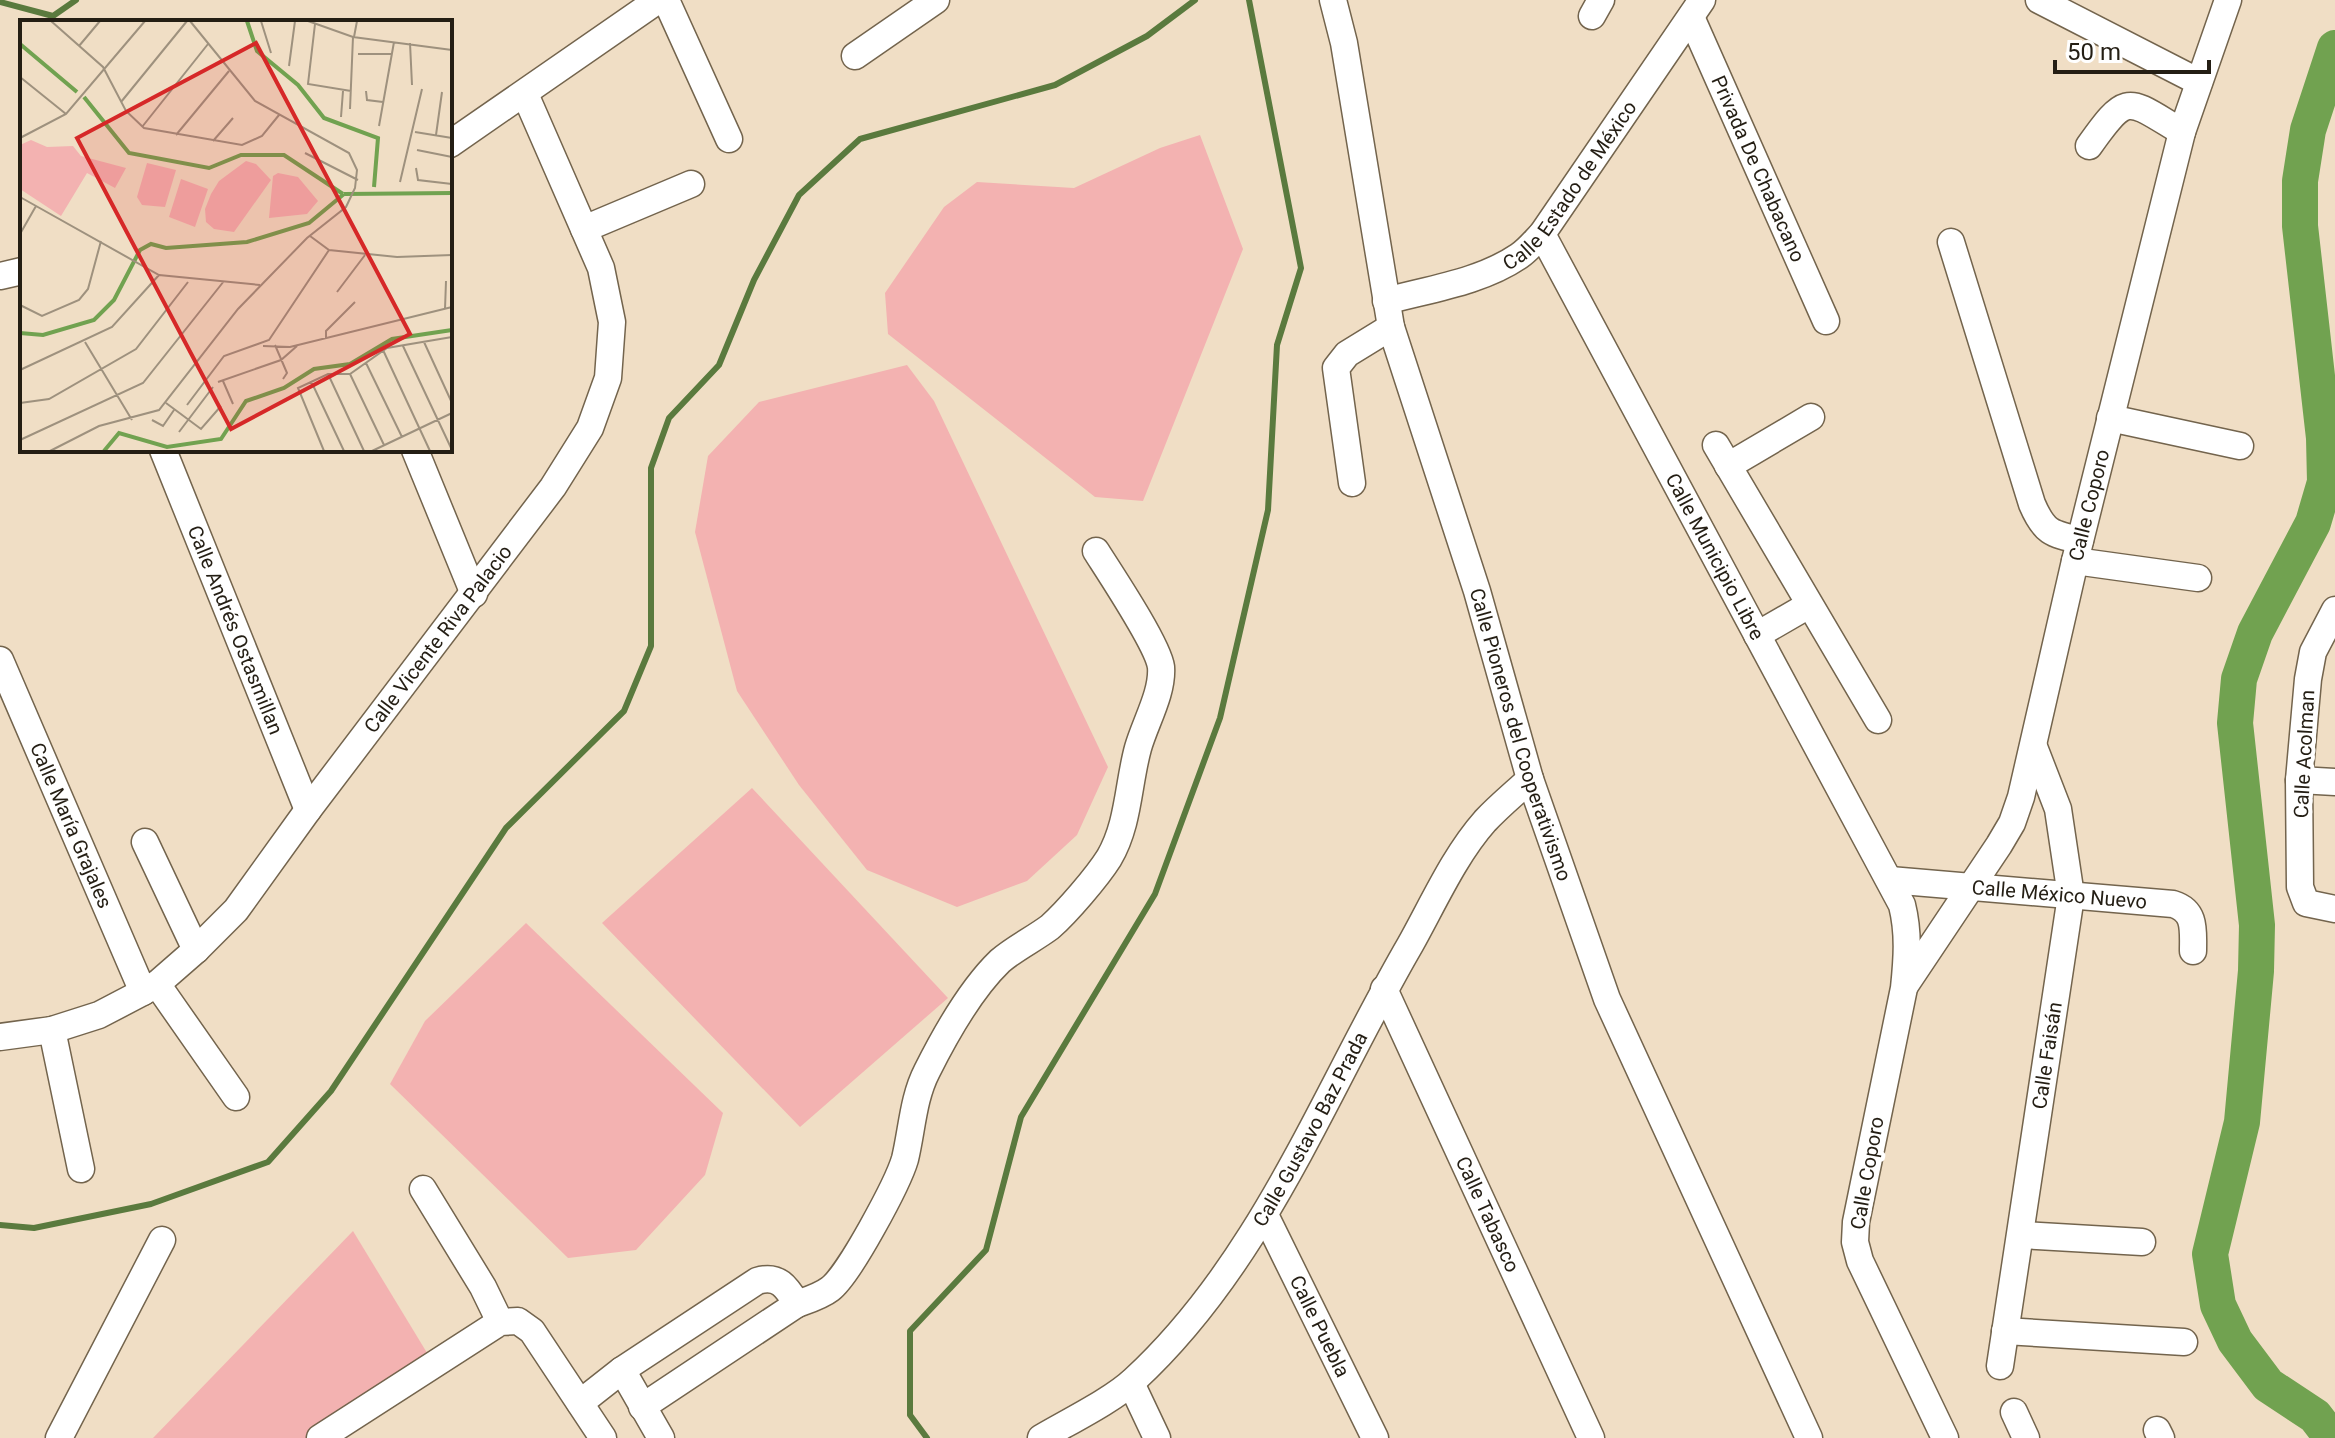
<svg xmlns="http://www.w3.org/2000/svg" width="2335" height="1438" viewBox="0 0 2335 1438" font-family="Roboto,sans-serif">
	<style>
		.green { fill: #f3b2b1 }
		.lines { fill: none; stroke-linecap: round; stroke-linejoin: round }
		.stream { stroke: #5a7a3e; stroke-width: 6 }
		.river { stroke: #71a250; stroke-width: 36 }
		.minor-casing { stroke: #73644d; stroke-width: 29 }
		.minor { stroke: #fff; stroke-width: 26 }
		.labels { text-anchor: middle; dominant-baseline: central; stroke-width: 8; stroke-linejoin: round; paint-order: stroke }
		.street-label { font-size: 20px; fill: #241e14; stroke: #fff }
		.inset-river { fill: none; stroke: #71a250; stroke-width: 4 }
		.inset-road { fill: none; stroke: #9e917e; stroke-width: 2 }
		.view { fill: #d62828; fill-opacity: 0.15; stroke: #d62828; stroke-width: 4 }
		.inset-edge { fill: none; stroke: #241e14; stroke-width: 4 }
	</style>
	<rect width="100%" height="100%" fill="#f0dec5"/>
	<!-- green -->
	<g class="green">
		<path d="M 1200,135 L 1243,249 L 1143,501 L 1095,497 L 888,334 L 885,293 L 944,207 L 977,182 L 1074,188 L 1160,148 Z"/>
		<path d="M 907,365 L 934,401 L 1108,767 L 1077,835 L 1027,881 L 957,907 L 867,870 L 799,785 L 737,691 L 695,532 L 708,456 L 759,402 Z"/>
		<path d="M 752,788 L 948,998 L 800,1127 L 602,923 Z"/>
		<path d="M 526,923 L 723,1113 L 705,1175 L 636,1250 L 568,1258 L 390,1084 L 425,1021 Z"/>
		<path d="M 353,1231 L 435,1366 L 328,1438 L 153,1438 Z"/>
	</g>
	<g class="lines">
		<!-- stream -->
		<g class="stream">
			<path d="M 0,2 L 53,16 L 76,0"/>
			<path d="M 0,1225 L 34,1228 L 151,1204 L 268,1162 L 331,1091 L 506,828 L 624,711 L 651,646 L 651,468 L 669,418 L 719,365 L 754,280 L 799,195 L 860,139 L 1055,85 L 1147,36 L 1195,0"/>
			<path d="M 927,1438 L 910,1415 L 910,1331 L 986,1250 L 1021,1117 L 1155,894 L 1220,718 L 1268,510 L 1277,345 L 1301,268 L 1249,0"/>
		</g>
		<!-- river -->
		<path class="river" d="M 2332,1438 L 2315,1416 L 2268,1385 L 2235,1341 L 2218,1305 L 2210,1254 L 2242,1122 L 2256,971 L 2257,925 L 2235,723 L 2239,679 L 2255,633 L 2313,523 L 2325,482 L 2324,438 L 2300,226 L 2300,181 L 2308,130 L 2335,48"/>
		<defs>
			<g id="minor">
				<path d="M 666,0 L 729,139"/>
				<path id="s1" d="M 1333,0 L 1344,43 L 1391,327 L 1477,591 L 1530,779 L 1607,999 L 1809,1438"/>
				<path d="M 2039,0 L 2199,82"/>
				<path d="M 1592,16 L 1601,0"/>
				<path id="s2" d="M 1691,17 L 1826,321"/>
				<path d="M 855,56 L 936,0"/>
				<path d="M 450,144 L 658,0"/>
				<path d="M 2089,146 C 2128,91 2127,99 2182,132"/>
				<path d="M 584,229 L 691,184"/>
				<path id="s3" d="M 1542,234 L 1902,905 C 1909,933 1907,959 1904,988 L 1856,1222 L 1855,1242 L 1860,1261 L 1945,1438"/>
				<path d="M 1951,242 L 2032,504 C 2044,532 2051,534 2080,540"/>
				<path d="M 0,276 L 22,271"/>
				<path id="s4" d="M 1386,301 C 1430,289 1481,282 1519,256 C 1528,250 1535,241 1542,234 L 1702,0"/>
				<path d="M 2110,418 L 2240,446"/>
				<path d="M 1716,445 L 1878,720"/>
				<path id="s5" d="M 163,450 L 308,810"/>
				<path d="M 415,450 L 474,594"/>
				<path d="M 1728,466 L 1811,417"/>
				<path d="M 1352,483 L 1336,368 L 1347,354 L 1391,327"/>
				<path d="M 2075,561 L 2198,578"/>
				<path d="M 2335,610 L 2313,652 L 2308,679 L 2299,780 L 2300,887 L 2306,903 L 2335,909"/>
				<path d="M 1757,635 L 1809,605"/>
				<path id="s6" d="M 0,660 L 143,992"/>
				<path d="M 2299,780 L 2335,782"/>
				<path d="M 145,842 L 196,950"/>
				<path id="s7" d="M 1890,880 L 2173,904 C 2196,911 2193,930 2193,951"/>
				<path d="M 157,984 L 236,1097"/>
				<path id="s8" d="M 1906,984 L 1999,845 L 2012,823 L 2021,797 L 2075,561 L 2182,132 L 2228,0"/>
				<path id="s9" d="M 1384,989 L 1591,1438"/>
				<path d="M 52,1030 L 81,1169"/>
				<path id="s10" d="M 0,1037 L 52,1030 L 99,1015 L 143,992 L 157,984 L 196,950 L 236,910 L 308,810 L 553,487 L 590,428 L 608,378 L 612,322 L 601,268 L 525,94"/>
				<path d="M 423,1189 L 483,1287 L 500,1322"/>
				<path id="s11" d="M 1265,1215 L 1375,1438"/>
				<path d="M 2021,1235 L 2142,1242"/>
				<path d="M 797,1304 C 808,1300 821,1296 830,1289 C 849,1275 898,1183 905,1159 C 912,1130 913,1098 927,1071 C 945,1035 971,989 1000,961 C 1015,948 1034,939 1050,927 C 1067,912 1097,877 1109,858 C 1129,824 1128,784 1138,748 C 1145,723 1163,693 1161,667 C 1158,645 1110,573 1096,551"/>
				<path d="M 2005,1331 L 2184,1342"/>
				<path id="s12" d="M 2000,1366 L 2071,896 L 2058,809 L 2034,747"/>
				<path d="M 622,1370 L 661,1438"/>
				<path d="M 1131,1383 L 1157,1438"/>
				<path d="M 580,1403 L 622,1370 L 757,1281 C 779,1274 787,1288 797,1304 L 642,1407"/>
				<path d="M 2014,1412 L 2026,1438"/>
				<path d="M 2157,1430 L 2161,1438"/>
				<path d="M 59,1438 L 162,1240"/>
				<path d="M 320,1438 L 500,1322 L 518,1321 L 532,1331 L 603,1438"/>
				<path id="s13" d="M 1041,1438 C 1068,1422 1113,1400 1134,1380 C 1262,1262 1324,1093 1410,945 C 1433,904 1454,856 1485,821 C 1499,806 1515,793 1530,779"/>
			</g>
		</defs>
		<!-- minor casing -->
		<use href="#minor" class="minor-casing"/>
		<!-- minor -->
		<use href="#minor" class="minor"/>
	</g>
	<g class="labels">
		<!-- street labels -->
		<g class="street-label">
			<text stroke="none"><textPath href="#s2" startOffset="166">Privada De Chabacano</textPath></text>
			<text stroke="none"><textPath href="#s4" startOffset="228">Calle Estado de México</textPath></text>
			<text stroke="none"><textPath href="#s8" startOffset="520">Calle Coporo</textPath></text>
			<text stroke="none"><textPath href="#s3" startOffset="366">Calle Municipio Libre</textPath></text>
			<text stroke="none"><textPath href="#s5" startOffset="194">Calle Andrés Ostasmillan</textPath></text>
			<text stroke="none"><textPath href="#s10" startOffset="614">Calle Vicente Riva Palacio</textPath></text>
			<text stroke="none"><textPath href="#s1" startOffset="760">Calle Pioneros del Cooperativismo</textPath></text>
			<text transform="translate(2304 754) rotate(-87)">Calle Acolman</text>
			<text stroke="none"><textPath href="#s6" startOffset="180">Calle María Grajales</textPath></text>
			<text stroke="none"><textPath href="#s7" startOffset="170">Calle México Nuevo</textPath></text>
			<text stroke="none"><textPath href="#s12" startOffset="314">Calle Faisán</textPath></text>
			<text stroke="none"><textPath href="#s13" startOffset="418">Calle Gustavo Baz Prada</textPath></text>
			<text transform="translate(1867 1173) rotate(-80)">Calle Coporo</text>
			<text stroke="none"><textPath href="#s9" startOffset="248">Calle Tabasco</textPath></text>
			<text stroke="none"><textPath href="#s11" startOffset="124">Calle Puebla</textPath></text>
		</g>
	</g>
	<!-- overview -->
	<g transform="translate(20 20)">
		<rect width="432" height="432" fill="#f0dec5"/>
		<path d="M 11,120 L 27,127 L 53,126 L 61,136 L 106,148 L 95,168 L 67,153 L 41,196 L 0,169 L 0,125 ZM 226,141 L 236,144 L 251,160 L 214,212 L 194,209 L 186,202 L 185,189 L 191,174 L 199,161 ZM 127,143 L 156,150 L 145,187 L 122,185 L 117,177 ZM 258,153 L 278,157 L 298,181 L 287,194 L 249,198 L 253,156 ZM 161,159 L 188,169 L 175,207 L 149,197 Z" fill="#f3b2b1"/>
		<path class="inset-river" d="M 227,1 L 237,31 L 278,65 L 304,98 L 358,118 L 354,167M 0,24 L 57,72M 64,77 L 109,133 L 189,148 L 221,135 L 264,135 L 323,174M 324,174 L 432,173M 0,313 L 23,315 L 74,300 L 94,280 L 120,230 L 131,224 L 146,228 L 227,222 L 289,203 L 324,174M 84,431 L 99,413 L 147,427 L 201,419 L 226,381 L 264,368 L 294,349 L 330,344 L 372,319 L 432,310"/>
		<path class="inset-road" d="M 31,1 L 83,47 L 106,91 L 124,108 L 222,125 L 242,116 L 259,95M 241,1 L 251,33M 288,1 L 333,17 L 432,30M 295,4 L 288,64 L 331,71M 334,17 L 337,1 L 351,1M 390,23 L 392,65M 59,26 L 80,1M 338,34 L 371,34M 269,46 L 275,1M 0,57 L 46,94M 346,71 L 347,80 L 363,82M 101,82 L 167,1M 330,89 L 333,17M 321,97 L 323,71M 359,106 L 374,22M 122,107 L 188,24M 395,112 L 432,118M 156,115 L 209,51M 416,115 L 422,72M 0,118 L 46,94 L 125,1M 193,121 L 213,98M 397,130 L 432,137M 285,133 L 338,160M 396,148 L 398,160 L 432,164M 380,162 L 402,69M 0,177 L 139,255 L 240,265M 0,214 L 16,186M 290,216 L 309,230 L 377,237 L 432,235M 317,272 L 345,235M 0,285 L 22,296 L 59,280 L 68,269 L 81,221M 425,289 L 426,261M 306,318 L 306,311 L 335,282M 65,322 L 112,400M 404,322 L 432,383M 255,325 L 267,353 L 263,359M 243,326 L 270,327 L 432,287M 383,326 L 432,430M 363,330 L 410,431M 346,343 L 382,417M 0,350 L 92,307 L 139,255M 308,354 L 344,431M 330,354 L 364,425M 203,361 L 213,384M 291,361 L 324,431M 198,362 L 261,340 L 277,326M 0,383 L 29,379 L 116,329 L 168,262M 146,383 L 181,409 L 201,386M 167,385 L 204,336 L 249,320 L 309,230M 132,400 L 143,406 L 154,390M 159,412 L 193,367M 0,420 L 123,363 L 204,261M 30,431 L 79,406 L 139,390 L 218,289 L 287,218 L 326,187 L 335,168 L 337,150 L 329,133 L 235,81 L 170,1M 304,431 L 278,368 L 308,354 L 330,354 L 367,328 L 432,317M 352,431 L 432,393"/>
		<path class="view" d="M 236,23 L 390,314 L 211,409 L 57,118 Z"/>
		<rect width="432" height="432" class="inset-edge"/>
	</g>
	<!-- scale -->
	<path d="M2055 60v12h154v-12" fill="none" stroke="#241e14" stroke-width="4"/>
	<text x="2067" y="60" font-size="24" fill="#241e14" stroke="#ffffff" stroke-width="6" paint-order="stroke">50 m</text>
</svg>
